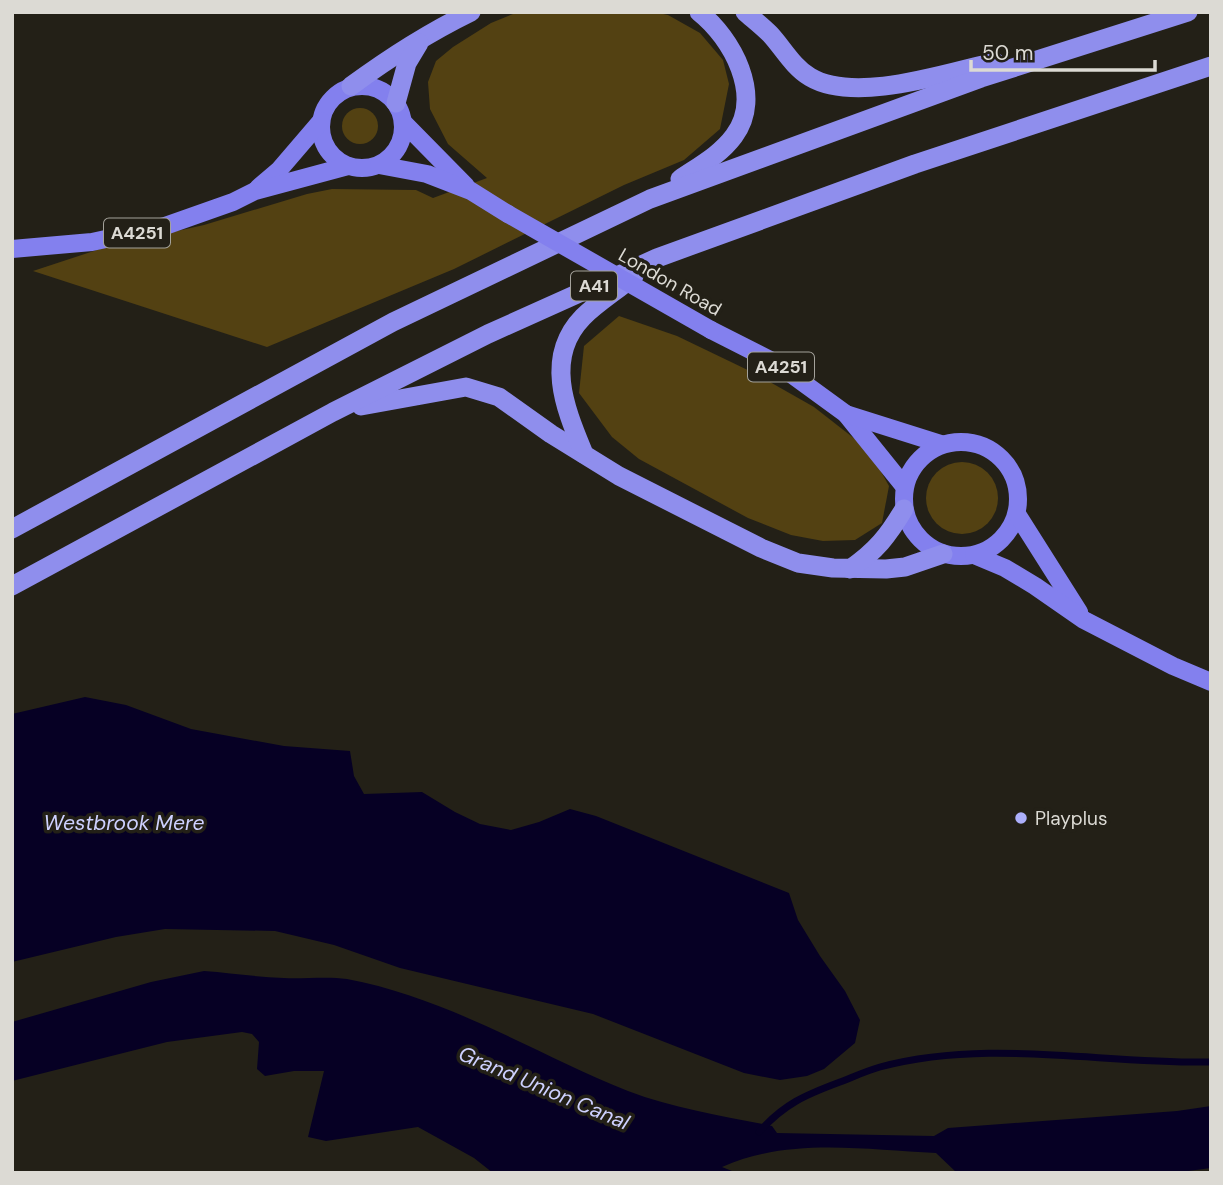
<svg xmlns="http://www.w3.org/2000/svg" width="1223" height="1185" viewBox="0 0 1223 1185" font-family="'DM Sans',sans-serif">
	<style>
		.green { fill: #534112 }
		.water { fill: #060024 }
		.lines { fill: none; stroke-linecap: round; stroke-linejoin: round }
		.stream { stroke: #060024; stroke-width: 7 }
		.primary { stroke: #8380ee; stroke-width: 18 }
		.trunk { stroke: #8f8eed; stroke-width: 19 }
		.primary-bridge { stroke: #8380ee; stroke-width: 18 }
		.poi-dot { fill: #acaffb; stroke: #232017; stroke-width: 2.5 }
		.labels { text-anchor: middle; dominant-baseline: central; stroke-width: 7; stroke-linejoin: round; paint-order: stroke }
		.shield { fill: #232017; stroke: #a4a29b; stroke-width: 2 }
		.shield-label { font-size: 18px; font-weight: bold; fill: #dcdad4 }
		.street-label { font-size: 19px; fill: #dcdad4; stroke: #232017 }
		.poi-label { font-size: 19px; fill: #dcdad4; stroke: #232017; text-anchor: start }
		.water-label { font-size: 21px; font-style: italic; fill: #ced1ff; stroke: #232017 }
	</style>
	<rect width="100%" height="100%" fill="#232017"/>
	<!-- green -->
	<g class="green">
		<path d="M 518,12 L 654,12 L 668,15 L 700,33 L 723,60 L 729,84 L 720,129 L 684,160 L 624,185 L 454,269 L 267,347 L 33,271 L 106,247 L 204,225 L 307,194 L 332,189 L 416,190 L 433,198 L 487,178 L 448,144 L 430,109 L 428,82 L 436,61 L 453,47 L 491,23 Z"/>
		<circle cx="360" cy="126" r="18"/>
		<path d="M 619,316 L 677,336 L 756,374 L 814,407 L 869,450 L 889,486 L 882,523 L 855,540 L 823,541 L 791,535 L 748,518 L 639,459 L 612,437 L 579,393 L 584,346 Z"/>
		<circle cx="962" cy="498" r="36"/>
	</g>
	<!-- water -->
	<g class="water">
		<path d="M 85,697 L 126,705 L 191,729 L 284,746 L 350,751 L 354,776 L 364,794 L 422,792 L 455,812 L 480,824 L 511,830 L 539,822 L 570,809 L 596,816 L 789,893 L 798,920 L 820,956 L 845,991 L 860,1020 L 855,1043 L 824,1069 L 807,1076 L 780,1080 L 744,1073 L 593,1014 L 400,968 L 334,945 L 275,931 L 165,929 L 116,937 L 12,962 L 12,714 Z"/>
		<path d="M 204,971 C 231,973 257,977 284,978 C 304,979 328,976 347,979 C 448,998 534,1053 628,1091 C 675,1109 724,1116 772,1126 L 777,1133 L 934,1136 L 948,1128 L 1177,1111 L 1211,1106 L 1211,1168 L 1173,1173 L 957,1173 L 936,1153 C 865,1150 789,1137 722,1167 L 737,1173 L 493,1173 L 474,1158 L 418,1127 L 326,1141 L 308,1137 L 324,1071 L 294,1071 L 265,1076 L 257,1069 L 259,1042 L 252,1034 L 242,1032 L 167,1042 L 12,1081 L 12,1022 L 151,982 Z"/>
	</g>
	<g class="lines">
		<!-- stream -->
		<path class="stream" d="M 759,1132 C 784,1104 805,1095 840,1082 C 853,1077 866,1071 880,1067 C 989,1038 1100,1064 1211,1062"/>
		<!-- primary -->
		<g class="primary">
			<circle cx="362" cy="127" r="41"/>
			<path d="M 404,123 L 466,186"/>
			<path d="M 379,165 L 427,174 L 471,191 L 508,214"/>
			<path d="M 258,188 L 279,170 L 321,121"/>
			<path d="M 12,249 L 92,242 L 165,226 L 233,202 L 255,191 L 348,166"/>
			<path d="M 711,330 L 776,363 L 846,414 L 904,486"/>
			<path d="M 846,414 L 941,444"/>
			<circle cx="961" cy="499" r="57"/>
			<path d="M 1017,514 L 1079,612"/>
			<path d="M 974,555 L 1005,568 L 1035,586 L 1084,620 L 1173,666 L 1211,682"/>
		</g>
		<!-- trunk -->
		<g class="trunk">
			<path d="M 745,12 C 753,19 762,26 770,34 C 783,48 793,67 810,77 C 855,104 946,73 995,62"/>
			<path d="M 351,86 C 389,58 428,33 471,12"/>
			<path d="M 396,103 L 407,63 L 419,43"/>
			<path d="M 680,179 C 699,166 720,155 734,136 C 764,96 732,38 699,12"/>
			<path d="M 361,406 L 466,387 L 499,397 L 551,434 L 619,476 L 761,548 L 798,563 L 833,568 L 886,569 L 905,567 L 943,554"/>
			<path d="M 584,454 C 566,410 543,358 583,317 C 598,302 618,290 634,276"/>
			<path d="M 12,529 L 393,322 L 650,199 L 981,78 L 1188,12"/>
			<path d="M 850,569 C 876,551 888,536 904,509"/>
			<path d="M 12,586 L 333,412 L 488,334 L 657,258 L 915,164 L 1211,66"/>
		</g>
		<!-- primary-bridge -->
		<path class="primary-bridge" d="M 508,214 L 711,330"/>
	</g>
	<!-- markers -->
	<circle class="poi-dot" cx="1021" cy="818" r="7"/>
	<g class="labels">
		<!-- shield labels -->
		<g class="shield">
			<rect x="104" y="218.5" width="66" height="29" rx="5"/>
			<rect x="571" y="271.5" width="46" height="29" rx="5"/>
			<rect x="748" y="352.5" width="66" height="29" rx="5"/>
		</g>
		<g class="shield-label">
			<text x="137" y="233">A4251</text>
			<text x="594" y="286">A41</text>
			<text x="781" y="367">A4251</text>
		</g>
		<!-- street labels -->
		<g class="street-label">
			<text transform="translate(670 282) rotate(30)">London Road</text>
		</g>
		<!-- poi labels -->
		<g class="poi-label">
			<text x="1035" y="818">Playplus</text>
		</g>
		<!-- water labels -->
		<g class="water-label">
			<text x="124" y="823">Westbrook Mere</text>
			<text transform="translate(544 1088) rotate(23)">Grand Union Canal</text>
		</g>
	</g>
	<!-- border -->
	<rect width="1223" height="1185" fill="none" stroke="#dcdad4" stroke-width="28"/>
	<!-- scale -->
	<path d="M971 60v10h184v-10" fill="none" stroke="#dcdad4" stroke-width="3.5"/>
	<text x="982" y="60" font-size="21" fill="#dcdad4" stroke="#232017" stroke-width="5" paint-order="stroke">50 m</text>
</svg>
